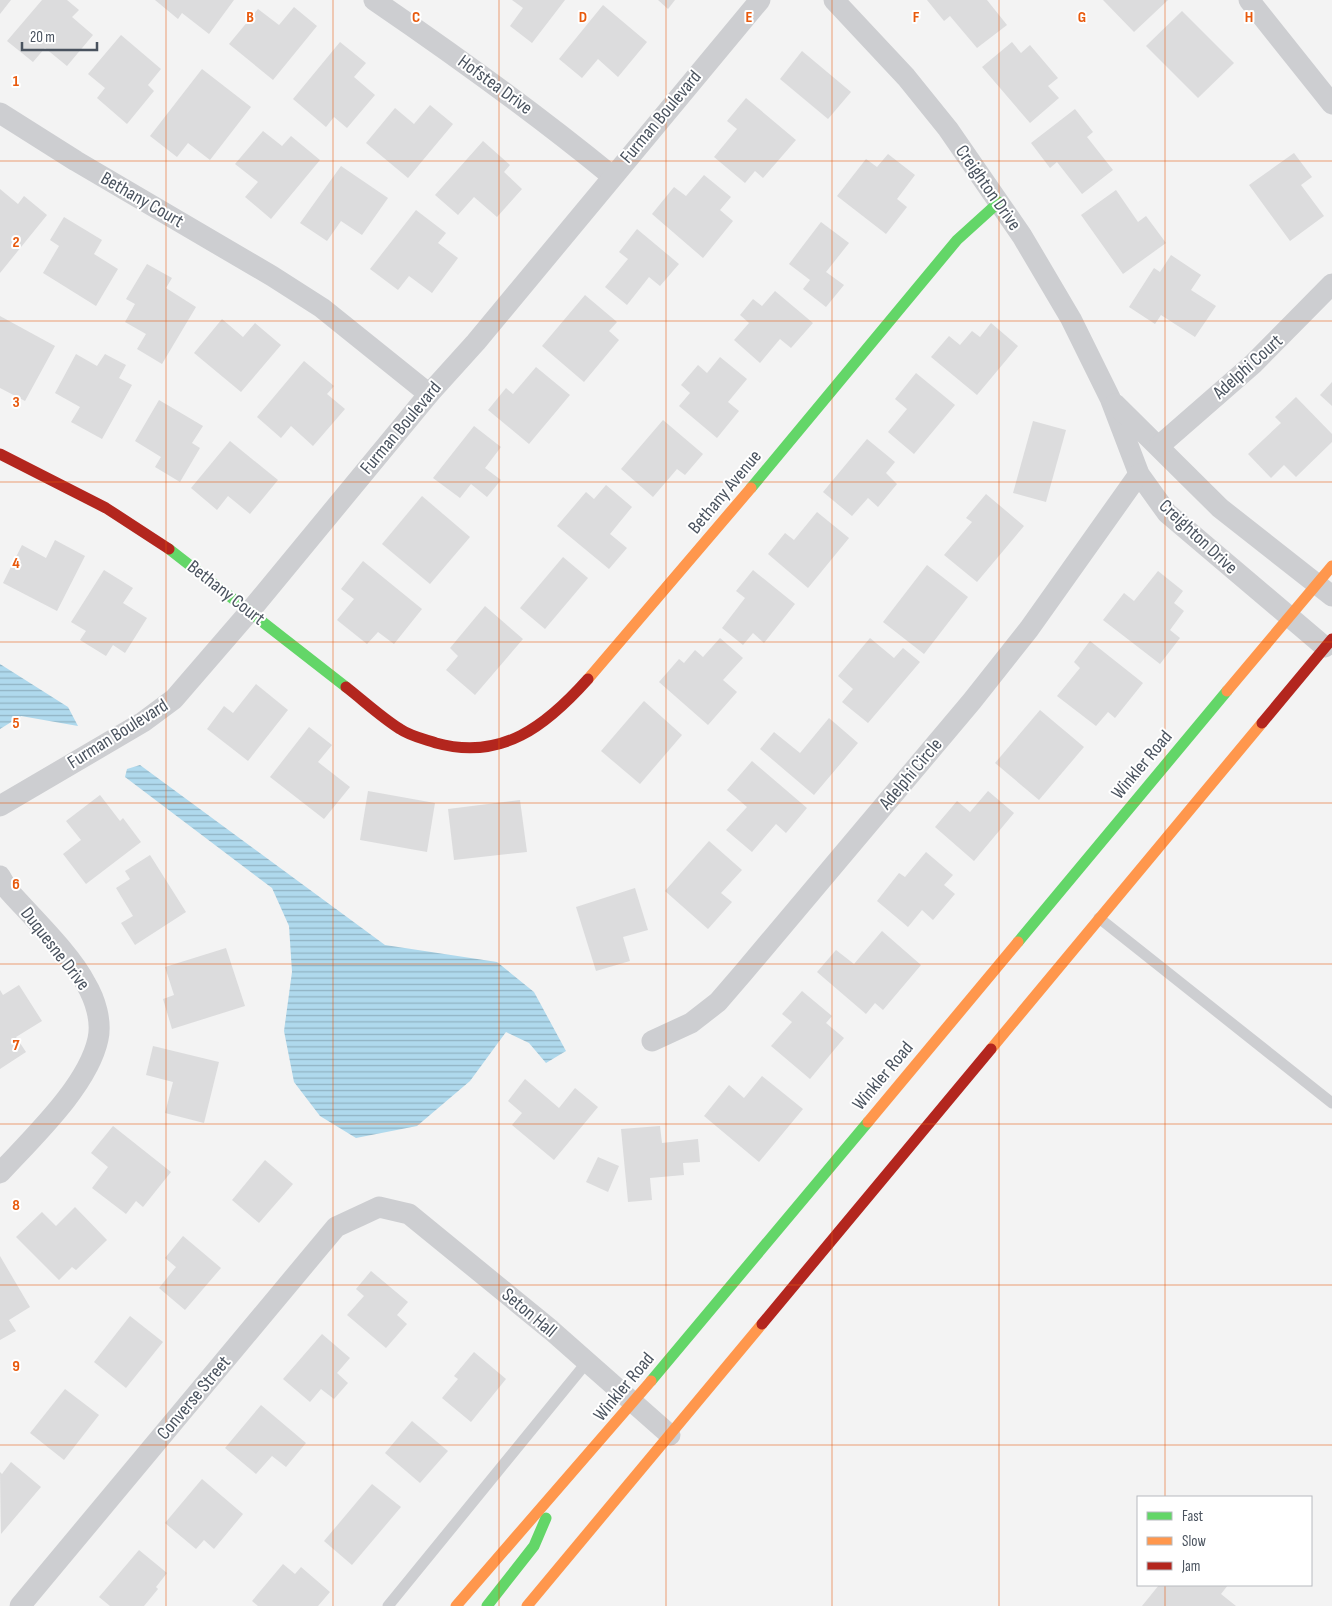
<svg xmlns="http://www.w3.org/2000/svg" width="1332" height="1606" viewBox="0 0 1332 1606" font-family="'Sofia Sans Condensed',sans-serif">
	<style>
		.water { fill: url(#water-rules) }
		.building { fill: #dcdcdd }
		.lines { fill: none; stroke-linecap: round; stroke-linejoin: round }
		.lane { stroke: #cdced1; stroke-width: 11 }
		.street { stroke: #cdced1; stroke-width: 21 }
		.fast { stroke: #63d668; stroke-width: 11 }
		.slow { stroke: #ff974d; stroke-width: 11 }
		.jam { stroke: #b3261e; stroke-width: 11 }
		.grid { fill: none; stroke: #e8590c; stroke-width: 1; stroke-opacity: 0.55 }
		.labels { text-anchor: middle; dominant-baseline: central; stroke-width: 4; stroke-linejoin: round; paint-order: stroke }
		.street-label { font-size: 19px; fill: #4a535f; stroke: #fff }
		.grid-label { font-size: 16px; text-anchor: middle; font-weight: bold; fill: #e8590c; stroke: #fff; stroke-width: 4; stroke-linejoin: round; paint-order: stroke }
	</style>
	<defs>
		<pattern id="water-rules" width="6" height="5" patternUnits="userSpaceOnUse" patternTransform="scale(1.25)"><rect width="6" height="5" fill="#afd9ed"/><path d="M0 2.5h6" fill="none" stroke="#90b3c3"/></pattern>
	</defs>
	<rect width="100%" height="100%" fill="#f3f3f3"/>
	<!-- water -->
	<g class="water">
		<path d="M 0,664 L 68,707 L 78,726 L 21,716 L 0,729 Z"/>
		<path d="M 140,765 L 385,945 L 497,962 L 534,992 L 566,1051 L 546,1063 L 529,1043 L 506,1032 L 470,1081 L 417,1126 L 356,1138 L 320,1116 L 294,1082 L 284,1031 L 292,972 L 289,926 L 272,888 L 125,777 L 127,769 Z"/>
	</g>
	<!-- building -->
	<g class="building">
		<path d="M 0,0 L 11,0 L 0,14 Z"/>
		<path d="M 42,0 L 67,0 L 79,10 L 72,17 L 93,35 L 67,66 L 45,48 L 33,62 L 7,41 Z"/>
		<path d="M 155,0 L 234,0 L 209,34 L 182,13 L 178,19 Z"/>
		<path d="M 512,0 L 565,0 L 532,43 L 510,26 L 523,8 Z"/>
		<path d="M 658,0 L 675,0 L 668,9 Z"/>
		<path d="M 927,0 L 987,0 L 1007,25 L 977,48 L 950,16 L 944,21 Z"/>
		<path d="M 1103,0 L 1168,0 L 1134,32 Z"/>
		<path d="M 603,5 L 647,42 L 618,77 L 598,59 L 582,78 L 559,59 Z"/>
		<path d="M 294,7 L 317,26 L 273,80 L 229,44 L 258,9 L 279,25 Z"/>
		<path d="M 1182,11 L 1234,63 L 1198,98 L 1146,46 Z"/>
		<path d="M 121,35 L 161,69 L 148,85 L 154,91 L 127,124 L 97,98 L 105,88 L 88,74 Z"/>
		<path d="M 340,42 L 366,63 L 354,77 L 375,95 L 347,128 L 334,117 L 326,127 L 293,99 Z"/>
		<path d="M 1012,42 L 1021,53 L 1030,45 L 1058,78 L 1048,86 L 1059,98 L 1030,123 L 982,67 Z"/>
		<path d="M 802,51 L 851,92 L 828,119 L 780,79 Z"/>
		<path d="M 202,69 L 251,107 L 210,160 L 188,143 L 177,157 L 150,136 Z"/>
		<path d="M 746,98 L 796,140 L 763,178 L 755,171 L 745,183 L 714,157 L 737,129 L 727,121 Z"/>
		<path d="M 430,105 L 453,124 L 408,178 L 366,143 L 395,108 L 414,124 Z"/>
		<path d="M 1075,109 L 1093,132 L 1087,137 L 1113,170 L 1082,194 L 1057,162 L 1050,168 L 1031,143 Z"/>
		<path d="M 263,131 L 282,146 L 291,136 L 320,160 L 271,219 L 245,197 L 258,182 L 235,164 Z"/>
		<path d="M 483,141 L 510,165 L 504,172 L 522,189 L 497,217 L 474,197 L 458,215 L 435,195 Z"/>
		<path d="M 1294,153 L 1312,177 L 1301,185 L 1324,216 L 1290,241 L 1249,185 Z"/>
		<path d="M 888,154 L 915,175 L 897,199 L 907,207 L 886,234 L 837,196 L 866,159 L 877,167 Z"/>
		<path d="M 341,166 L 388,198 L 362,235 L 341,221 L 327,241 L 300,223 Z"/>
		<path d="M 704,175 L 731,197 L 720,210 L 733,221 L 703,258 L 652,214 L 674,187 L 686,196 Z"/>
		<path d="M 0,189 L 18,204 L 24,196 L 47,215 L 0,273 Z"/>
		<path d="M 1116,190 L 1138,222 L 1146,216 L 1166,243 L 1123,274 L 1081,215 Z"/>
		<path d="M 416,210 L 446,233 L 438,243 L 458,258 L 432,293 L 409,276 L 398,290 L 370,269 Z"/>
		<path d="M 64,217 L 102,240 L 94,254 L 118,269 L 96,306 L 43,273 L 59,246 L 50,240 Z"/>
		<path d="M 821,222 L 849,243 L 826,272 L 844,285 L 826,307 L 803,289 L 810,280 L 789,264 Z"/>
		<path d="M 637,229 L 679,264 L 660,286 L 649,277 L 627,305 L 605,287 L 628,259 L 619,252 Z"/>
		<path d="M 1171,255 L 1201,275 L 1191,290 L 1216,306 L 1195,337 L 1161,315 L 1155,324 L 1129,307 L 1154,268 L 1160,272 Z"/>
		<path d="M 147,264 L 172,278 L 166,288 L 196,307 L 162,364 L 137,349 L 146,334 L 125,322 L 135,304 L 126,299 Z"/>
		<path d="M 775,291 L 813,323 L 791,348 L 780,339 L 760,363 L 734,340 L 749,323 L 740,315 L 753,299 L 762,306 Z"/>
		<path d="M 585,295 L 617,322 L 609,331 L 619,340 L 584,382 L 542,346 Z"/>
		<path d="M 0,316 L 55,346 L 25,401 L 0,388 Z"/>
		<path d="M 222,319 L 243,337 L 255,323 L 281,345 L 241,392 L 194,353 Z"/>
		<path d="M 991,323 L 1018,346 L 977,395 L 931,357 L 949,336 L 960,345 L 972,331 L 980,337 Z"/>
		<path d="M 76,354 L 97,366 L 105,354 L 126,365 L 119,378 L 132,385 L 102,439 L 71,422 L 80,407 L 55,393 Z"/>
		<path d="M 720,357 L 747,379 L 728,402 L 739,411 L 717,438 L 679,406 L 690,393 L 681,385 L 698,365 L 707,373 Z"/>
		<path d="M 304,361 L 334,386 L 327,394 L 345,409 L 313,446 L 291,426 L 281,438 L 257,417 Z"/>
		<path d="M 536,367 L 570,395 L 529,444 L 488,410 L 506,388 L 513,394 Z"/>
		<path d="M 916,373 L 955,405 L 914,454 L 888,432 L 907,409 L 895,399 Z"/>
		<path d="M 1332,382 L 1332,406 L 1320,395 Z"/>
		<path d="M 1296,397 L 1332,434 L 1332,442 L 1296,477 L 1284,465 L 1271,478 L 1248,454 L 1281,423 L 1275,417 Z"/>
		<path d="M 159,400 L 203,426 L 192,443 L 200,448 L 180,482 L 155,467 L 161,457 L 135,441 Z"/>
		<path d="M 663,420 L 703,454 L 685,475 L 677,469 L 653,497 L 621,469 Z"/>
		<path d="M 1033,421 L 1066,430 L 1046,502 L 1013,493 Z"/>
		<path d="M 474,426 L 501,447 L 485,468 L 501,480 L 487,497 L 471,484 L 460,498 L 433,478 Z"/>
		<path d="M 867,439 L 895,462 L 886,473 L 897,484 L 878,507 L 868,498 L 852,516 L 823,492 Z"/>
		<path d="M 230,441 L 278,480 L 250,514 L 228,496 L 217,510 L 191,488 Z"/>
		<path d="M 606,485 L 632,507 L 610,534 L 627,548 L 609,569 L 557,526 L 586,492 L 594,499 Z"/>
		<path d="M 986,494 L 1024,526 L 977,582 L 944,555 L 972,522 L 966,518 Z"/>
		<path d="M 422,496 L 470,537 L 430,584 L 382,544 Z"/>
		<path d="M 817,512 L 849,538 L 808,588 L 768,554 L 785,533 L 794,540 Z"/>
		<path d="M 55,540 L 85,556 L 57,611 L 3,583 L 22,545 L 46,558 Z"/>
		<path d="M 563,557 L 588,578 L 545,629 L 520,608 Z"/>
		<path d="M 363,561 L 422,609 L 394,644 L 378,632 L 367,644 L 337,620 L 354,599 L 341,589 Z"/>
		<path d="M 927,565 L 968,597 L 924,654 L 883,622 Z"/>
		<path d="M 104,570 L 133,588 L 123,603 L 147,618 L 125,653 L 113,645 L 106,656 L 80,640 L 86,631 L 71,622 Z"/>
		<path d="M 753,570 L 795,604 L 764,643 L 753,633 L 743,645 L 722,628 L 745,598 L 736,591 Z"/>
		<path d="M 1158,571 L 1183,591 L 1174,603 L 1184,611 L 1170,630 L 1180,638 L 1160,664 L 1103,620 L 1124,593 L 1134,601 Z"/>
		<path d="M 485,606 L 523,639 L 475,695 L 446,670 L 458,656 L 450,648 Z"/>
		<path d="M 720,638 L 743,658 L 723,680 L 737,692 L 708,725 L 659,682 L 679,659 L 684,663 L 695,650 L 703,657 Z"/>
		<path d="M 870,638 L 894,658 L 903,648 L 920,662 L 868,723 L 842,702 L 853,689 L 838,676 Z"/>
		<path d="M 1090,641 L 1143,683 L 1115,718 L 1108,712 L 1096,726 L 1057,696 L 1080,668 L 1074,662 Z"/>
		<path d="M 256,684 L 288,710 L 248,761 L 207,729 L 224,706 L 233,713 Z"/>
		<path d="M 644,701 L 682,735 L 640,784 L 601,751 Z"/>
		<path d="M 1040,710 L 1084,747 L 1039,800 L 995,763 Z"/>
		<path d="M 829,718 L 858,743 L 814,795 L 760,749 L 774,732 L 800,753 Z"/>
		<path d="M 309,727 L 332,745 L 318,762 L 350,787 L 324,819 L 270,777 Z"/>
		<path d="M 752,761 L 807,808 L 786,833 L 776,824 L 752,852 L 726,830 L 747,807 L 727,790 Z"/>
		<path d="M 368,791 L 435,803 L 427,852 L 360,840 Z"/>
		<path d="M 988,791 L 1014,813 L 974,861 L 935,827 L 957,801 L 970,812 Z"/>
		<path d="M 100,795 L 120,821 L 123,818 L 141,842 L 86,884 L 63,854 L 81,840 L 66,821 Z"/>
		<path d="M 520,800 L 527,852 L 454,860 L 448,809 Z"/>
		<path d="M 709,841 L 742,870 L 721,893 L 732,902 L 708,929 L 665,891 Z"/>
		<path d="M 926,852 L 953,875 L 944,885 L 955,894 L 933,920 L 922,910 L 908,927 L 877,901 L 899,873 L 905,877 Z"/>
		<path d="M 150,855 L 186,912 L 135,945 L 121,923 L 133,916 L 116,888 L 130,879 L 125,871 Z"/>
		<path d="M 635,888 L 648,930 L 623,937 L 630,961 L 596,971 L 576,907 Z"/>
		<path d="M 882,931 L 921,965 L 883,1010 L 875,1003 L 866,1014 L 817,972 L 836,950 L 854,964 Z"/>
		<path d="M 226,948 L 245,1006 L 172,1029 L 163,999 L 174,995 L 165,967 Z"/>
		<path d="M 19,985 L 42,1021 L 16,1037 L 26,1052 L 0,1069 L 0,990 L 3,995 Z"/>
		<path d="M 802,991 L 832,1016 L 826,1023 L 844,1038 L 810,1079 L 771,1046 L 792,1022 L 782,1014 Z"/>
		<path d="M 153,1046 L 219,1062 L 204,1123 L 165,1113 L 173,1082 L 146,1075 Z"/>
		<path d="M 762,1076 L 803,1109 L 759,1162 L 704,1116 L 729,1085 L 744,1098 Z"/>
		<path d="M 525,1079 L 559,1108 L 575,1088 L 598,1107 L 554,1160 L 512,1125 L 522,1113 L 508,1101 Z"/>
		<path d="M 113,1126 L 171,1172 L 143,1207 L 136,1201 L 126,1214 L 92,1188 L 108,1167 L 91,1153 Z"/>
		<path d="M 660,1126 L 662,1143 L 698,1139 L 700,1162 L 683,1163 L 684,1175 L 650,1178 L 652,1200 L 628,1202 L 621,1129 Z"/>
		<path d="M 598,1157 L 619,1166 L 608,1192 L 586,1182 Z"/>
		<path d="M 265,1160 L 293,1184 L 259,1223 L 232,1200 Z"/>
		<path d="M 75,1207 L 107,1240 L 76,1270 L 72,1267 L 59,1280 L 16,1237 L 42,1212 L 56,1226 Z"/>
		<path d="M 183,1236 L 221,1268 L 185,1310 L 159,1288 L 176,1267 L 165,1258 Z"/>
		<path d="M 0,1256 L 30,1307 L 9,1320 L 16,1331 L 0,1340 Z"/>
		<path d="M 371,1271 L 408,1302 L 397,1315 L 407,1324 L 386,1348 L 347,1315 L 364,1296 L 356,1289 Z"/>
		<path d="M 130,1316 L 163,1342 L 126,1388 L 94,1362 Z"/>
		<path d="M 322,1334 L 350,1358 L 337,1373 L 348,1383 L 334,1399 L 321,1389 L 310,1402 L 283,1379 Z"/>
		<path d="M 474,1352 L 506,1379 L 471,1422 L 442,1398 L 458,1379 L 454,1376 Z"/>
		<path d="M 65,1389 L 99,1415 L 64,1460 L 30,1433 Z"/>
		<path d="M 261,1405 L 306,1443 L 286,1467 L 272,1456 L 256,1474 L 225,1448 Z"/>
		<path d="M 412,1421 L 448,1451 L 420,1483 L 385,1453 Z"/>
		<path d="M 11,1462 L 41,1487 L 1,1534 L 0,1472 L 2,1474 Z"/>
		<path d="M 202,1479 L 243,1514 L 214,1549 L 204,1540 L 196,1549 L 165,1523 Z"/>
		<path d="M 372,1484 L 401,1507 L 352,1565 L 324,1541 Z"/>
		<path d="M 139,1550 L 167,1573 L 156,1587 L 158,1589 L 144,1606 L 110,1606 L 99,1597 Z"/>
		<path d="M 283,1564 L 295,1574 L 301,1567 L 330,1592 L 318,1606 L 258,1606 L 252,1601 Z"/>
		<path d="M 1159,1585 L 1228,1585 L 1221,1594 L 1236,1606 L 1142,1606 Z"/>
	</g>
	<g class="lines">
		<!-- lane -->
		<g class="lane">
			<path d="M 1099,918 L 1332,1103"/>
			<path d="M 388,1606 L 587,1362"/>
		</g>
		<!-- street -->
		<g class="street">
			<path d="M 374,0 C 456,56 535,113 612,176"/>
			<path d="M 834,0 L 906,77 L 948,129 L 1022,236 L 1071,319 L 1110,398 L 1139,474 L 1167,513 L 1325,647"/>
			<path d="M 1249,0 L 1332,104"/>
			<path d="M 0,113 L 76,161 L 272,276 L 322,308 L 429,394"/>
			<path d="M 1115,404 L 1220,508 L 1332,596"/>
			<path d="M 1159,446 L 1253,364 L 1332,284"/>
			<path d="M 0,806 L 143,722 L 174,699 L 250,611 L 429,394 L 476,342 L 760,0"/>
			<path d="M 0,876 L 8,890 C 31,916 71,954 86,984 C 95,999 102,1021 98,1039 C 88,1086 32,1138 0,1173"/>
			<path d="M 652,1041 L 691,1023 L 718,1002 L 743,973 L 972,701 L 1029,629 L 1139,474"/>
			<path d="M 20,1606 L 336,1227 L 379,1207 L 409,1214 L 551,1330 L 670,1435"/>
		</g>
		<!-- fast -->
		<g class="fast">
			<path d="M 751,488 L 957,240 L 999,202"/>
			<path d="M 169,549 L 346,687"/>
			<path d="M 1018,942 L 1227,691"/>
			<path d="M 651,1381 L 868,1122"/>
			<path d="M 487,1606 L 534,1546 L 546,1518"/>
		</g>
		<!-- slow -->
		<g class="slow">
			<path d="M 588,679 L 751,488"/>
			<path d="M 1227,691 L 1332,566"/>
			<path d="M 991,1049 L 1262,723"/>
			<path d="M 868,1122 L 1018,942"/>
			<path d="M 456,1606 L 651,1381"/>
			<path d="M 527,1606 L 762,1324"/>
		</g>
		<!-- jam -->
		<g class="jam">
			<path d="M 0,454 L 106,508 L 169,549"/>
			<path d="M 346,687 C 364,701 381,717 400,729 C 410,736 424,739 436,743 C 502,761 546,726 588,679"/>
			<path d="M 1262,723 L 1332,639"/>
			<path d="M 762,1324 L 991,1049"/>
		</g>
	</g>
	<!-- grid -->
	<path class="grid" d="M 166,0 L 166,1606M 333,0 L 333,1606M 499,0 L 499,1606M 666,0 L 666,1606M 832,0 L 832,1606M 999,0 L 999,1606M 1165,0 L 1165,1497M 0,161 L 1332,161M 0,321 L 1332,321M 0,482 L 1332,482M 0,642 L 1332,642M 0,803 L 1332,803M 0,964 L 1332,964M 0,1124 L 1332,1124M 0,1285 L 1332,1285M 0,1445 L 1332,1445M 1165,1585 L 1165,1606"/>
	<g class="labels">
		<!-- street labels -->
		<g class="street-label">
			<text transform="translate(495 85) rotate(36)">Hofstea Drive</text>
			<text transform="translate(661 117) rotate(-50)">Furman Boulevard</text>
			<text transform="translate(988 188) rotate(55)">Creighton Drive</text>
			<text transform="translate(142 200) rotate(30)">Bethany Court</text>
			<text transform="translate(1248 367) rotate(-42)">Adelphi Court</text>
			<text transform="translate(401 428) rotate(-50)">Furman Boulevard</text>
			<text transform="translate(725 492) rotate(-50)">Bethany Avenue</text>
			<text transform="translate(1198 537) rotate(43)">Creighton Drive</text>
			<text transform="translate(226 593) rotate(38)">Bethany Court</text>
			<text transform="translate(118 734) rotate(-32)">Furman Boulevard</text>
			<text transform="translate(1142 765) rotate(-50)">Winkler Road</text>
			<text transform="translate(911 774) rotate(-50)">Adelphi Circle</text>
			<text transform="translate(55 949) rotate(52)">Duquesne Drive</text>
			<text transform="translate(883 1076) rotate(-50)">Winkler Road</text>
			<text transform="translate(529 1313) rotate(40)">Seton Hall</text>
			<text transform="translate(624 1387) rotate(-50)">Winkler Road</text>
			<text transform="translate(194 1398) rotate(-50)">Converse Street</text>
		</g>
	</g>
	<g class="grid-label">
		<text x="250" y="22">B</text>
		<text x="416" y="22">C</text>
		<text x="583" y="22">D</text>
		<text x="749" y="22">E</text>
		<text x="916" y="22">F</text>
		<text x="1082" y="22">G</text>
		<text x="1249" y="22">H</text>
		<text x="16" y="86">1</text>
		<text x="16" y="247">2</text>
		<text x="16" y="407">3</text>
		<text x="16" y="568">4</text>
		<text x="16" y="728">5</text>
		<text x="16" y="889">6</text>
		<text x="16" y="1050">7</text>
		<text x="16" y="1210">8</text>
		<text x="16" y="1371">9</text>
	</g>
	<!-- legend -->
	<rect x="1137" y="1496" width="175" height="90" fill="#ffffff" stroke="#b7babf"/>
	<rect x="1147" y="1512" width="25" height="8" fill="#63d668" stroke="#b7babf"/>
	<text x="1182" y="1521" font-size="15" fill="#4a535f">Fast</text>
	<rect x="1147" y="1537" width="25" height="8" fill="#ff974d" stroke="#b7babf"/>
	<text x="1182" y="1546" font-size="15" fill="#4a535f">Slow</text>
	<rect x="1147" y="1562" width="25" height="8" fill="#b3261e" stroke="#b7babf"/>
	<text x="1182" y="1571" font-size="15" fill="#4a535f">Jam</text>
	<!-- scale -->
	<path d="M22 42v8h75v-8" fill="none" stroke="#4a535f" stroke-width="2.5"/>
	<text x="30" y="42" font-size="15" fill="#4a535f" stroke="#ffffff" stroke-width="4" paint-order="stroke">20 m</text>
</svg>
